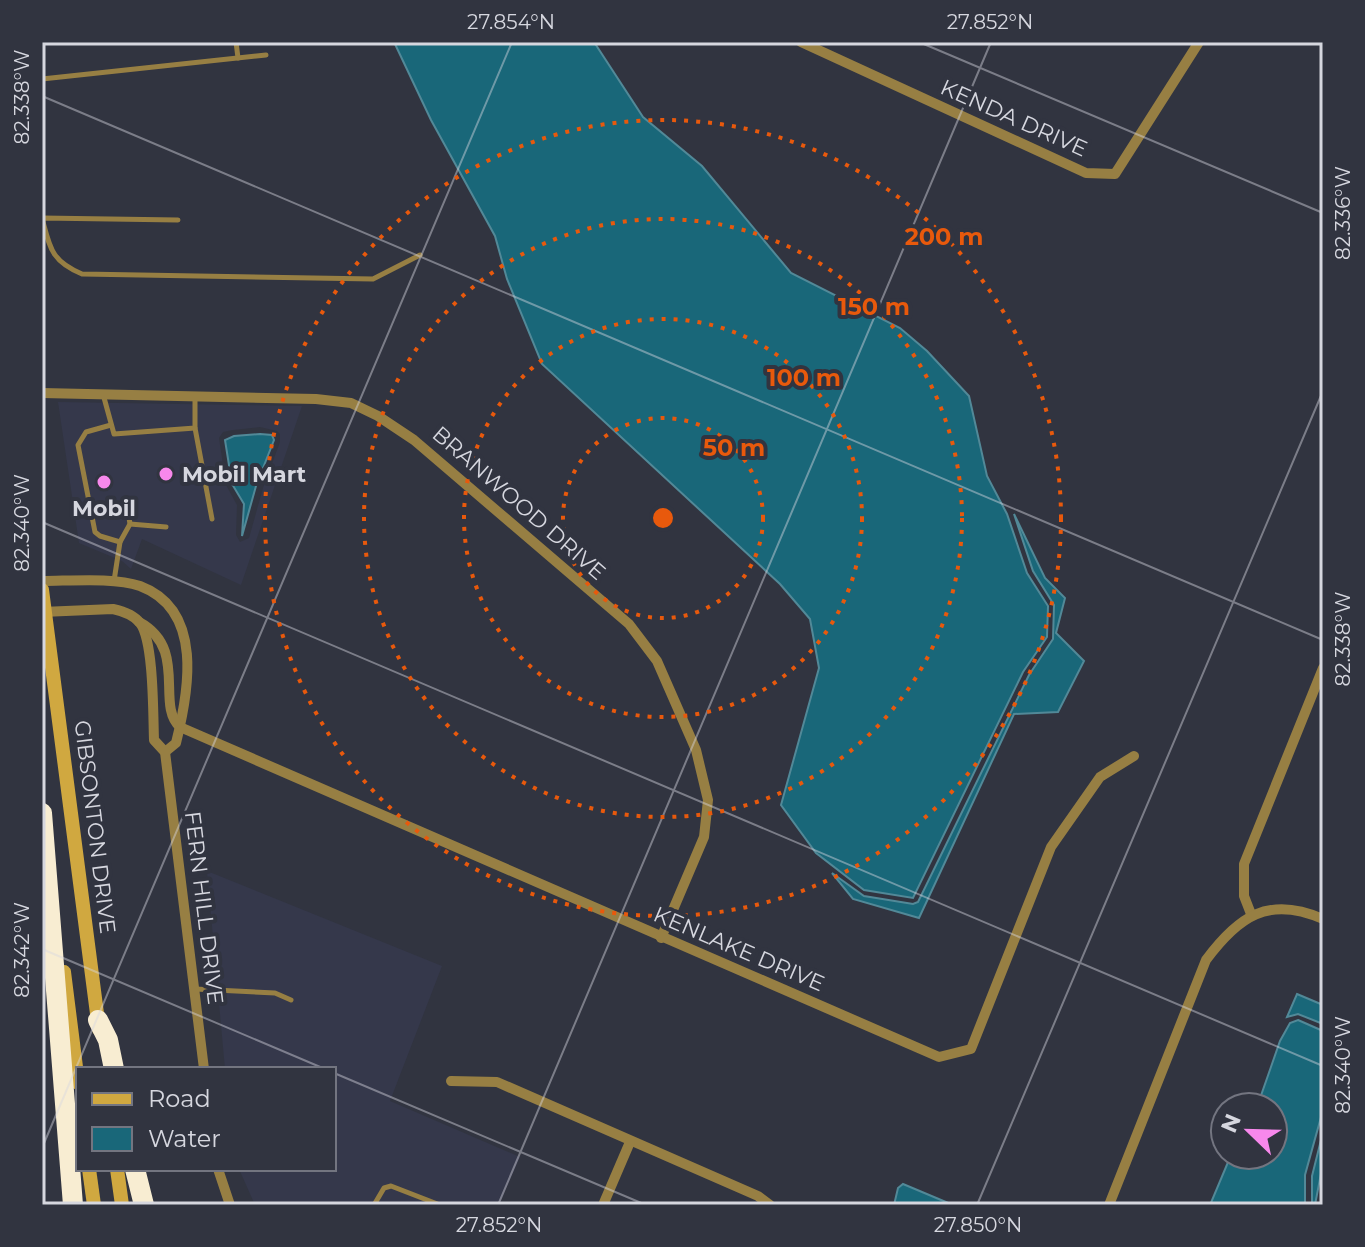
<svg xmlns="http://www.w3.org/2000/svg" width="1365" height="1247" viewBox="0 0 1365 1247" font-family="Montserrat,sans-serif">
	<style>
		.built { fill: #35384b; fill-rule: evenodd }
		.water { fill: #196779; stroke: #528998; stroke-width: 2 }
		.lines { fill: none; stroke-linecap: round; stroke-linejoin: round }
		.lane { stroke: #977f43; stroke-width: 5 }
		.street { stroke: #977f43; stroke-width: 10 }
		.secondary { stroke: #d0a840; stroke-width: 14 }
		.highway { stroke: #f8edd2; stroke-width: 20 }
		.ticks { fill: none; stroke: #d6d7df; stroke-width: 2; stroke-opacity: 0.45 }
		.ring { fill: none; stroke: #e8590c; stroke-width: 4; stroke-dasharray: 4 8 }
		.poi-dot { fill: #f788ec; stroke: #313440; stroke-width: 3 }
		.labels { text-anchor: middle; dominant-baseline: central; stroke-width: 8; stroke-linejoin: round; paint-order: stroke }
		.street-label { font-size: 22px; fill: #d6d7df; stroke: #313440 }
		.poi-label { font-size: 22px; font-weight: bold; fill: #d6d7df; stroke: #313440; text-anchor: start }
		.centre { fill: #e8590c; stroke: #313440; stroke-width: 4 }
		.ring-label { font-size: 24px; text-anchor: middle; font-weight: bold; fill: #e8590c; stroke: #313440; stroke-width: 8; stroke-linejoin: round; paint-order: stroke }
		.neatline { fill: none; stroke: #d6d7df; stroke-width: 3 }
		.ticks-label { font-size: 20px; text-anchor: middle; fill: #d6d7df }
	</style>
	<rect width="100%" height="100%" fill="#313440"/>
	<!-- built -->
	<g class="built">
		<path d="M 58,402 L 302,406 L 241,585 L 142,539 L 131,569 L 122,561 L 79,543 ZM 260,427 L 277,431 L 280,434 L 280,442 L 263,488 L 249,538 L 240,542 L 236,535 L 237,505 L 226,485 L 219,438 L 223,432 L 233,430 Z"/>
		<path d="M 207,871 L 442,966 L 390,1101 L 520,1157 L 499,1205 L 255,1205 L 239,1169 L 334,1169 L 334,1069 L 225,1069 Z"/>
	</g>
	<!-- water -->
	<g class="water">
		<path d="M 394,42 L 594,42 L 643,117 L 702,166 L 791,273 L 900,328 L 927,351 L 969,396 L 987,476 L 1007,514 L 1027,573 L 1048,606 L 1047,637 L 1023,672 L 913,898 L 864,890 L 816,853 L 781,805 L 819,668 L 810,619 L 780,584 L 542,364 L 507,279 L 495,236 L 431,120 Z"/>
		<path d="M 260,434 L 272,435 L 274,440 L 256,486 L 242,536 L 244,504 L 232,484 L 225,440 L 234,436 Z"/>
		<path d="M 1014,514 L 1045,578 L 1065,598 L 1056,633 L 1084,661 L 1058,712 L 1014,714 L 919,918 L 853,899 L 832,873 L 864,896 L 913,904 L 918,902 L 1029,675 L 1053,639 L 1054,605 L 1033,571 Z"/>
		<path d="M 1297,994 L 1323,1005 L 1323,1024 L 1298,1014 L 1287,1017 Z"/>
		<path d="M 1298,1020 L 1323,1031 L 1323,1110 L 1305,1175 L 1305,1205 L 1210,1205 L 1231,1155 L 1273,1155 L 1273,1107 L 1257,1107 L 1280,1041 L 1290,1023 Z"/>
		<path d="M 1323,1132 L 1323,1163 L 1315,1205 L 1312,1205 L 1312,1176 Z"/>
		<path d="M 903,1184 L 953,1205 L 894,1205 L 898,1188 Z"/>
	</g>
	<g class="lines">
		<!-- lane -->
		<g class="lane">
			<path d="M 236,42 L 238,58"/>
			<path d="M 42,79 L 266,55"/>
			<path d="M 178,220 L 42,218 C 50,248 51,261 82,274 L 373,279 L 420,255"/>
			<path d="M 103,394 L 114,434 L 195,428 L 195,397"/>
			<path d="M 111,425 L 86,432 L 78,445 L 95,532 L 100,536 L 120,542"/>
			<path d="M 195,428 L 212,519"/>
			<path d="M 130,524 L 166,527"/>
			<path d="M 114,581 L 120,542 L 130,524 L 128,511"/>
			<path d="M 195,989 L 275,993 L 291,1000"/>
			<path d="M 374,1205 L 384,1188 L 391,1186 L 440,1205"/>
		</g>
		<!-- street -->
		<g class="street">
			<path d="M 801,42 L 1086,173 L 1115,174 L 1199,42"/>
			<path d="M 42,393 L 316,399 L 351,403 L 378,416 L 414,440 L 629,624 L 657,661 L 696,750 L 708,800 L 704,837 L 661,938"/>
			<path d="M 42,581 C 70,581 114,577 140,586 C 204,610 189,691 176,743 L 165,752"/>
			<path d="M 42,612 L 113,609 C 122,611 134,615 140,623 C 154,641 153,715 154,740 L 165,752 L 204,1069"/>
			<path d="M 139,622 C 189,649 155,705 180,727 L 939,1057 L 971,1049 L 1051,847 L 1100,777 L 1134,756"/>
			<path d="M 1251,914 L 1244,896 L 1244,864 L 1323,668"/>
			<path d="M 451,1081 L 497,1082 L 758,1196 L 770,1205"/>
			<path d="M 218,1169 L 230,1205"/>
			<path d="M 603,1205 L 630,1142"/>
			<path d="M 1109,1205 L 1206,960 C 1238,917 1268,895 1323,919"/>
		</g>
		<!-- secondary -->
		<g class="secondary">
			<path d="M 42,590 L 99,1029"/>
			<path d="M 64,972 L 78,1083"/>
			<path d="M 89,1169 L 94,1205"/>
			<path d="M 117,1169 L 122,1205"/>
		</g>
		<!-- highway -->
		<g class="highway">
			<path d="M 42,813 L 73,1205"/>
			<path d="M 98,1020 L 108,1040 L 114,1069"/>
			<path d="M 135,1169 L 144,1205"/>
		</g>
	</g>
	<!-- ticks -->
	<path class="ticks" d="M 919,42 L 1323,213M 42,96 L 1323,640M 42,522 L 1323,1066M 42,949 L 325,1069M 334,1073 L 646,1205M 42,1148 L 512,42M 498,1205 L 991,42M 977,1205 L 1323,391"/>
	<!-- distance rings -->
	<g class="ring">
		<circle cx="663" cy="518" r="100"/>
		<circle cx="663" cy="518" r="199"/>
		<circle cx="663" cy="518" r="299"/>
		<circle cx="663" cy="518" r="398"/>
	</g>
	<!-- markers -->
	<g class="poi-dot">
		<circle cx="166" cy="474" r="8"/>
		<circle cx="104" cy="482" r="8"/>
	</g>
	<g class="labels">
		<!-- street labels -->
		<g class="street-label">
			<text transform="translate(1014 118) rotate(24)">KENDA DRIVE</text>
			<text transform="translate(519 503) rotate(41)">BRANWOOD DRIVE</text>
			<text transform="translate(95 827) rotate(83)">GIBSONTON DRIVE</text>
			<text transform="translate(204 908) rotate(83)">FERN HILL DRIVE</text>
			<text transform="translate(739 949) rotate(23)">KENLAKE DRIVE</text>
		</g>
		<!-- poi labels -->
		<g class="poi-label">
			<text x="182" y="474">Mobil Mart</text>
			<text x="104" y="508" text-anchor="middle">Mobil</text>
		</g>
	</g>
	<circle cx="663" cy="518" r="12" class="centre"/>
	<g class="ring-label">
		<text x="944" y="245">200 m</text>
		<text x="874" y="315">150 m</text>
		<text x="804" y="386">100 m</text>
		<text x="734" y="456">50 m</text>
	</g>
	<!-- border -->
	<rect width="1365" height="1247" fill="none" stroke="#313440" stroke-width="88"/>
	<!-- legend -->
	<rect x="76" y="1067" width="260" height="104" fill="#313440" stroke="#737580" stroke-width="2"/>
	<rect x="92" y="1093" width="40" height="12" fill="#d0a840" stroke="#737580" stroke-width="2"/>
	<text x="148" y="1107" font-size="24" fill="#d6d7df">Road</text>
	<rect x="92" y="1127" width="40" height="24" fill="#196779" stroke="#737580" stroke-width="2"/>
	<text x="148" y="1147" font-size="24" fill="#d6d7df">Water</text>
	<!-- north arrow -->
	<g transform="translate(1249 1131) rotate(293)"><circle r="38" fill="#313440" stroke="#737580" stroke-width="2"/>
	<path d="M0-6L14 30L0 20L-14 30Z" fill="#f788ec"/>
	<text y="-12" font-size="22" font-weight="bold" text-anchor="middle" fill="#d6d7df">N</text>
	</g>
	<rect x="44" y="44" width="1277" height="1159" class="neatline"/>
	<g class="ticks-label">
		<text x="511" y="29">27.854°N</text>
		<text x="990" y="29">27.852°N</text>
		<text transform="translate(22 97) rotate(-90)" y="7">82.338°W</text>
		<text transform="translate(1343 213) rotate(-90)" y="7">82.336°W</text>
		<text transform="translate(22 523) rotate(-90)" y="7">82.340°W</text>
		<text transform="translate(1343 639) rotate(-90)" y="7">82.338°W</text>
		<text transform="translate(22 950) rotate(-90)" y="7">82.342°W</text>
		<text transform="translate(1343 1065) rotate(-90)" y="7">82.340°W</text>
		<text x="499" y="1232">27.852°N</text>
		<text x="978" y="1232">27.850°N</text>
	</g>
</svg>
